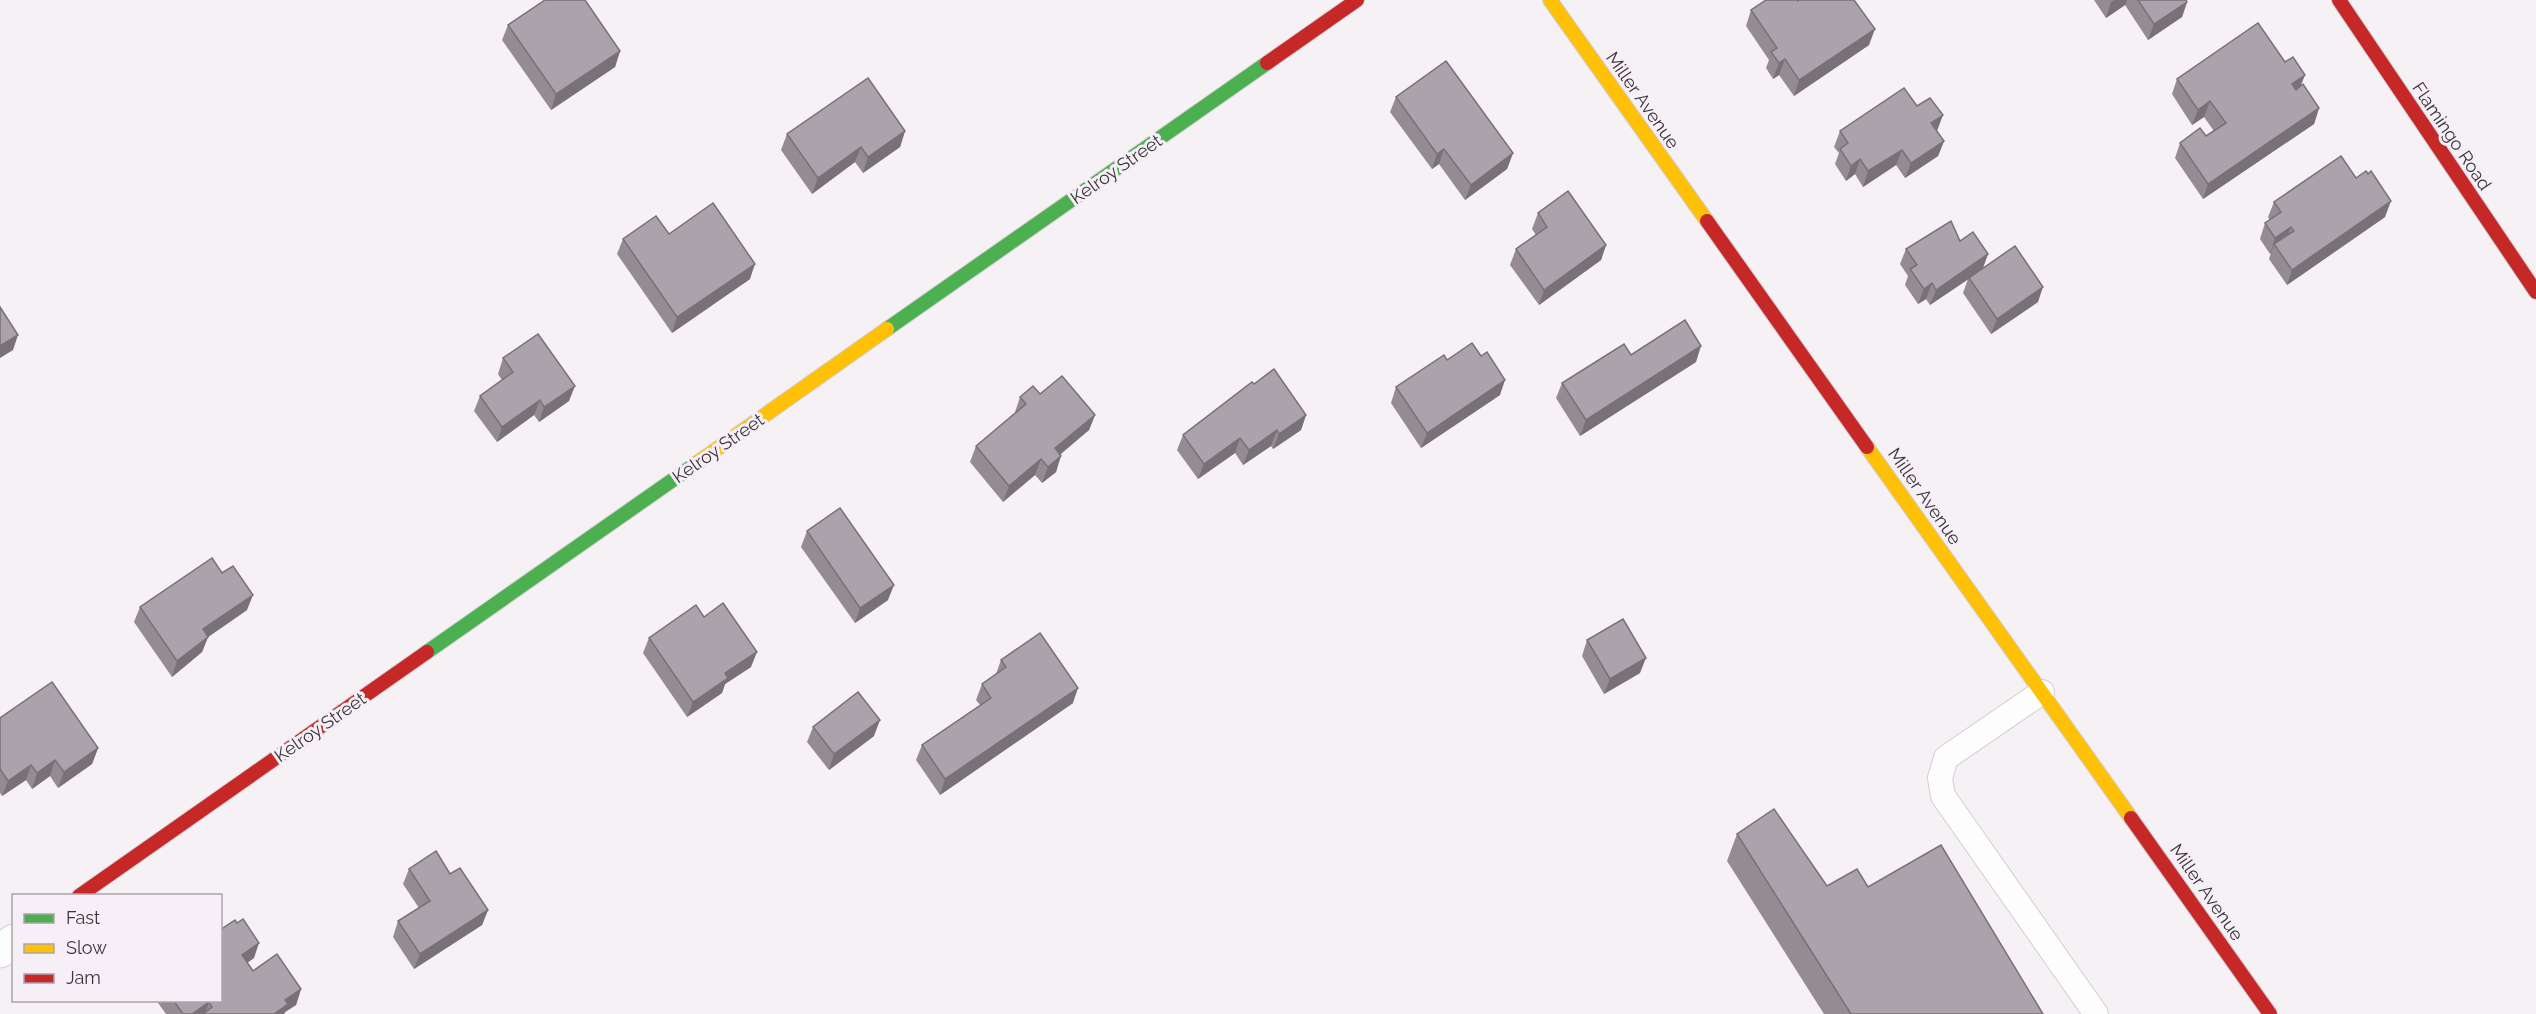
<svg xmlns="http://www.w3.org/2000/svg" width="2536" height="1014" viewBox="0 0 2536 1014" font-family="Raleway,sans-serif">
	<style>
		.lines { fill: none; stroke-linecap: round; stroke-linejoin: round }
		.lane-casing { stroke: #d1ced1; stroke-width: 26 }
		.street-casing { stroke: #d1ced1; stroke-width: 35 }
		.fast-casing { stroke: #d1ced1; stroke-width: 16 }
		.slow-casing { stroke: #d1ced1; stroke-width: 16 }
		.jam-casing { stroke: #d1ced1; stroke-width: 16 }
		.lane { stroke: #fefdfe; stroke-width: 24 }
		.street { stroke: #fefdfe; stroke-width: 33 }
		.fast { stroke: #4caf50; stroke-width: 14 }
		.slow { stroke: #ffc107; stroke-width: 14 }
		.jam { stroke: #c62828; stroke-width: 14 }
		.wall { fill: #948b93 }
		.shaded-wall { fill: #787178 }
		.building { fill: #aca2ab; stroke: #787178; stroke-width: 1.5 }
		.labels { text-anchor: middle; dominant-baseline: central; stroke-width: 6; stroke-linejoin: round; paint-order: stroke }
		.street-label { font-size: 18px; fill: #383538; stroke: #f7eff7 }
	</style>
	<rect width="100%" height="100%" fill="#f5f1f5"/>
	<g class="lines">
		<defs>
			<path id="lane" d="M 2042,692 L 1946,758 L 1940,778 L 1943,796 L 2096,1014"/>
			<path id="street" d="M 0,951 L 14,941"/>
			<g id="fast">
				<path d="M 887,329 L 1267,63"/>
				<path d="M 427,652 L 697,463"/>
			</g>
			<g id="slow">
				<path d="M 1550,0 L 1707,221"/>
				<path d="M 1867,447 L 2131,818"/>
				<path d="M 697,463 L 887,329"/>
			</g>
			<g id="jam">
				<path d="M 2339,0 L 2536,292"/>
				<path d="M 1267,63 L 1357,0"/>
				<path d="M 1707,221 L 1867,447"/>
				<path d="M 2131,818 L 2270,1014"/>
				<path d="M 79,896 L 427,652"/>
			</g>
		</defs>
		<!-- lane casing -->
		<use href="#lane" class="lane-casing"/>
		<!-- street casing -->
		<use href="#street" class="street-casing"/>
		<!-- fast casing -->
		<use href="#fast" class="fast-casing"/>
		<!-- slow casing -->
		<use href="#slow" class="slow-casing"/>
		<!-- jam casing -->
		<use href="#jam" class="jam-casing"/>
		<!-- lane -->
		<use href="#lane" class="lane"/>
		<!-- street -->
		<use href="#street" class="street"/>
		<!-- fast -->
		<use href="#fast" class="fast"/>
		<!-- slow -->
		<use href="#slow" class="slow"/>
		<!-- jam -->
		<use href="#jam" class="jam"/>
	</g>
	<!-- wall -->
	<g class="wall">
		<path d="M 2094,0 L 2186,0 L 2187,2 L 2182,17 L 2148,40 L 2125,5 L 2106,18 Z"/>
		<path d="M 1751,10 L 1869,45 L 1794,96 L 1779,75 L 1773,79 L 1766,68 L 1769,60 L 1746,26 Z"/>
		<path d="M 508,25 L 620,51 L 615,67 L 551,110 L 502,40 Z"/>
		<path d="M 2177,79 L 2300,86 L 2319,108 L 2314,124 L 2203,199 L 2175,158 L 2180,143 L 2206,136 L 2214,131 L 2204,117 L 2192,125 L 2172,94 Z"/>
		<path d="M 1396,97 L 1513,153 L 1507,169 L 1465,200 L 1439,164 L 1432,169 L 1390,112 Z"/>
		<path d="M 905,131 L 900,147 L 863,173 L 855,162 L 812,194 L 781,150 L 787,134 Z"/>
		<path d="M 1840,131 L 1937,131 L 1944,141 L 1938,156 L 1905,178 L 1896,165 L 1863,187 L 1855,174 L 1846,181 L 1835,164 L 1839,153 L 1834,147 Z"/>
		<path d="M 2368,174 L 2385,217 L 2287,285 L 2269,259 L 2271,253 L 2270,254 L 2260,239 L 2265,223 L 2270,220 L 2268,217 L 2274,202 L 2356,178 Z"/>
		<path d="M 1538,213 L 1606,245 L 1601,260 L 1539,305 L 1510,265 L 1516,249 L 1536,235 L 1532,229 Z"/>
		<path d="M 669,234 L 750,279 L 672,333 L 617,254 L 623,239 Z"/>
		<path d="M 1960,241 L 1988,254 L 1983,268 L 2038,302 L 1991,334 L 1963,293 L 1968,279 L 1930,305 L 1926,299 L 1918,304 L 1905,285 L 1908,276 L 1900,264 L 1906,249 Z"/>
		<path d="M 503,358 L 569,401 L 539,422 L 534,415 L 497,442 L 474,411 L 480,396 L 502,380 L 498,374 Z"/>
		<path d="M 1447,360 L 1500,395 L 1421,448 L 1391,403 L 1396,387 Z"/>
		<path d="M 1696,362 L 1580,436 L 1556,398 L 1562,383 Z"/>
		<path d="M 1254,384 L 1306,415 L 1301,430 L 1273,449 L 1271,446 L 1243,465 L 1235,453 L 1198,479 L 1177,450 L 1183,435 Z"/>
		<path d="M 1040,394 L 1095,415 L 1089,430 L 1060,455 L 1056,472 L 1042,483 L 1035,475 L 1003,502 L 970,462 L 976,446 L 1015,413 L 1015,412 L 1020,397 Z"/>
		<path d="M 807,531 L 888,600 L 855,623 L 801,547 Z"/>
		<path d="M 222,573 L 247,610 L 208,637 L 202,652 L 172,677 L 134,622 L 140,607 Z"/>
		<path d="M 704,617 L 751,667 L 725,684 L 722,693 L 687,717 L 643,653 L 649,638 Z"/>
		<path d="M 1587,640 L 1640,673 L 1604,694 L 1582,656 Z"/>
		<path d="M 1001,660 L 1073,703 L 940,795 L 916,760 L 922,745 L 980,705 L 976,700 L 982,684 L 996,674 Z"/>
		<path d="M 0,718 L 98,748 L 92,764 L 58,788 L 50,776 L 32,789 L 26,780 L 2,796 L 0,793 Z"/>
		<path d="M 813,727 L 874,736 L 829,770 L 807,742 Z"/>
		<path d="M 1737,834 L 1827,886 L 1868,887 L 2043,1014 L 1824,1014 L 1727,861 Z"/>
		<path d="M 409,869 L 450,874 L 488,910 L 482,925 L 414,969 L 393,937 L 398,921 L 419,908 L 403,884 Z"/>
		<path d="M 220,930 L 254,958 L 247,963 L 253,971 L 301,989 L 296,1005 L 285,1012 L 284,1014 L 166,1014 L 156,1000 L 220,1000 Z"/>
	</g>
	<!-- shaded-wall -->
	<g class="shaded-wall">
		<path d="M 2115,0 L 2127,0 L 2125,5 L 2106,18 L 2111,2 Z"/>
		<path d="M 2187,2 L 2182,17 L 2148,40 L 2154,24 Z"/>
		<path d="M 1875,29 L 1869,45 L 1794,96 L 1799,80 Z"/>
		<path d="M 620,51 L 615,67 L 551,110 L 556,94 Z"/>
		<path d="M 1785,59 L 1779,75 L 1773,79 L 1779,63 Z"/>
		<path d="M 2305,75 L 2299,90 L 2286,99 L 2292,84 Z"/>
		<path d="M 2210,101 L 2204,117 L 2192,125 L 2198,110 Z"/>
		<path d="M 2319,108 L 2314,124 L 2203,199 L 2208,184 Z"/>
		<path d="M 1943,115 L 1937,131 L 1931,123 Z"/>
		<path d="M 905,131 L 900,147 L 863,173 L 868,157 Z"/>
		<path d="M 1944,141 L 1938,156 L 1905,178 L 1911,163 Z"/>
		<path d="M 861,147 L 855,162 L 812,194 L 818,178 Z"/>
		<path d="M 1444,149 L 1439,164 L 1432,169 L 1437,154 Z"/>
		<path d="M 1902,150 L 1896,165 L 1863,187 L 1868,171 Z"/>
		<path d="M 1513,153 L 1507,169 L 1465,200 L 1471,185 Z"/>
		<path d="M 1860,159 L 1855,174 L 1846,181 L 1851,166 Z"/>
		<path d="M 2391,201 L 2385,217 L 2287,285 L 2292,270 Z"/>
		<path d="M 2291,227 L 2285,243 L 2274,244 L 2271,253 L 2270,254 L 2275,238 Z"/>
		<path d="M 1606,245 L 1601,260 L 1539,305 L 1544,290 Z"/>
		<path d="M 1988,254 L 1982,270 L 1930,305 L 1936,290 Z"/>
		<path d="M 755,264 L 750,279 L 672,333 L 677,317 Z"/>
		<path d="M 1932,283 L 1926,299 L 1918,304 L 1924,289 Z"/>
		<path d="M 2043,287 L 2038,302 L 1991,334 L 1997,319 Z"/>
		<path d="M 18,335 L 13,350 L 0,358 L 0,346 Z"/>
		<path d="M 1701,346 L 1696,362 L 1580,436 L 1586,420 Z"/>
		<path d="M 1505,380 L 1500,395 L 1421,448 L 1427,433 Z"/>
		<path d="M 575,386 L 569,401 L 539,422 L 544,407 Z"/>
		<path d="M 540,400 L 534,415 L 497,442 L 502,427 Z"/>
		<path d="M 1095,415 L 1089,430 L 1049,463 L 1055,448 Z"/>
		<path d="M 1306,415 L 1301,430 L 1273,449 L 1279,434 Z"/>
		<path d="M 1277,430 L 1271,446 L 1243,465 L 1249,450 Z"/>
		<path d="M 1240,438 L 1235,453 L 1198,479 L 1204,464 Z"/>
		<path d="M 1061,456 L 1056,472 L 1042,483 L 1048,467 Z"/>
		<path d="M 1041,459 L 1035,475 L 1003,502 L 1009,486 Z"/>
		<path d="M 894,585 L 888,600 L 855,623 L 860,608 Z"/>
		<path d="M 253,595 L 247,610 L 208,637 L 202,652 L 172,677 L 177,661 L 203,629 Z"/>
		<path d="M 757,652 L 751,667 L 725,684 L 722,693 L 687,717 L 693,702 L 725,673 Z"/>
		<path d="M 1646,658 L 1640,673 L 1604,694 L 1610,679 Z"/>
		<path d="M 1078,688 L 1073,703 L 940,795 L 945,779 Z"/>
		<path d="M 880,720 L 874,736 L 829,770 L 834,754 Z"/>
		<path d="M 98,748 L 92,764 L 58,788 L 64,772 Z"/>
		<path d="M 55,760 L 50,776 L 32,789 L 37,773 Z"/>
		<path d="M 31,765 L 26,780 L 2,796 L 8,781 Z"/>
		<path d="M 488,910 L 482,925 L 414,969 L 420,954 Z"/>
		<path d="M 259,943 L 254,958 L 236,970 L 242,955 Z"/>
		<path d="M 301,989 L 296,1005 L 285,1012 L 284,1014 L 274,1014 L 285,1000 Z"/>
		<path d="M 209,1002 L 205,1014 L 192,1014 Z"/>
	</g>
	<!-- building -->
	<g class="building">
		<path d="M 545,0 L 585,0 L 620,51 L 556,94 L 508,25 Z"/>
		<path d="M 1766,0 L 1797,0 L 1798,1 L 1799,0 L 1854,0 L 1875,29 L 1799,80 L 1785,59 L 1779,63 L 1771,52 L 1777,48 L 1751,10 Z"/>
		<path d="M 2138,0 L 2186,0 L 2187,2 L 2154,24 Z"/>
		<path d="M 2258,23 L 2285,62 L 2293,57 L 2305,75 L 2292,84 L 2296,90 L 2303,84 L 2319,108 L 2208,184 L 2180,143 L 2200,128 L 2206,136 L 2226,123 L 2210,101 L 2198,110 L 2177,79 Z"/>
		<path d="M 1446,61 L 1513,153 L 1471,185 L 1444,149 L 1437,154 L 1396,97 Z"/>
		<path d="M 868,78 L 905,131 L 868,157 L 861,147 L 818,178 L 787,134 Z"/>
		<path d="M 1904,88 L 1917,106 L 1930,98 L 1943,115 L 1931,123 L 1944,141 L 1911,163 L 1902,150 L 1868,171 L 1860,159 L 1851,166 L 1840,149 L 1848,143 L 1840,131 Z"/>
		<path d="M 2341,156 L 2356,178 L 2366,171 L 2368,174 L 2371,171 L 2391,201 L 2292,270 L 2274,244 L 2294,231 L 2291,227 L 2275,238 L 2265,223 L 2281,212 L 2274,202 Z"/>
		<path d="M 1568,191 L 1606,245 L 1544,290 L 1516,249 L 1547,227 L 1538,213 Z"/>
		<path d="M 713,203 L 755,264 L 677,317 L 623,239 L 656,216 L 669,234 Z"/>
		<path d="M 1951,221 L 1960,241 L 1973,232 L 1988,254 L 1936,290 L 1932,283 L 1924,289 L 1910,269 L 1917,265 L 1906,249 Z"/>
		<path d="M 2015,246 L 2043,287 L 1997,319 L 1969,278 Z"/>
		<path d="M 0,307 L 18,335 L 0,346 Z"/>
		<path d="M 1685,320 L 1701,346 L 1586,420 L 1562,383 L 1624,344 L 1631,355 Z"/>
		<path d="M 538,334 L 575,386 L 544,407 L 540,400 L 502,427 L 480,396 L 513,372 L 503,358 Z"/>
		<path d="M 1472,343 L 1481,356 L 1487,352 L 1505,380 L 1427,433 L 1396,387 L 1444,355 L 1447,360 Z"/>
		<path d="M 1274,369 L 1306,415 L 1279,434 L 1277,430 L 1249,450 L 1240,438 L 1204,464 L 1183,435 L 1252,382 L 1254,384 Z"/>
		<path d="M 1062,376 L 1095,415 L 1055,448 L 1061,456 L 1048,467 L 1041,459 L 1009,486 L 976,446 L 1026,404 L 1020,397 L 1033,386 L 1040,394 Z"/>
		<path d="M 840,508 L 894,585 L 860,608 L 807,531 Z"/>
		<path d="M 212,558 L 222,573 L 233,566 L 253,595 L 203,629 L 208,637 L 177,661 L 140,607 Z"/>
		<path d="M 723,603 L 757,652 L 725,673 L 728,678 L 693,702 L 649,638 L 696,605 L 704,617 Z"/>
		<path d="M 1623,619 L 1646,658 L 1610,679 L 1587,640 Z"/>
		<path d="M 1040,633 L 1078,688 L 945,779 L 922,745 L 991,698 L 982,684 L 1006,667 L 1001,660 Z"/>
		<path d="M 52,682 L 98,748 L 64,772 L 55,760 L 37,773 L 31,765 L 8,781 L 0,769 L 0,718 Z"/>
		<path d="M 858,692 L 880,720 L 834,754 L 813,727 Z"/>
		<path d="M 1774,809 L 1827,886 L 1857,869 L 1868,887 L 1941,845 L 2043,1014 L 1851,1014 L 1737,834 Z"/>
		<path d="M 436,851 L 450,874 L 460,868 L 488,910 L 420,954 L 398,921 L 430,901 L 409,869 Z"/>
		<path d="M 243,919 L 259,943 L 242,955 L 253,971 L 277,954 L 301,989 L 285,1000 L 288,1004 L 274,1014 L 203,1014 L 212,1007 L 209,1002 L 192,1014 L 183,1014 L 173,1000 L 220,1000 L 220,930 L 235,920 L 237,923 Z"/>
	</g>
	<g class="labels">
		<!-- street labels -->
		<g class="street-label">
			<text transform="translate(1643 100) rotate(55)">Miller Avenue</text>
			<text transform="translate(2452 136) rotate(56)">Flamingo Road</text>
			<text transform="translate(1116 169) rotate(-35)">Kelroy Street</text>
			<text transform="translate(718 448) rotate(-35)">Kelroy Street</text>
			<text transform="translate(1925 496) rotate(55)">Miller Avenue</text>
			<text transform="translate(320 727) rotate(-35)">Kelroy Street</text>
			<text transform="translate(2207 892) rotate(55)">Miller Avenue</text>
		</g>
	</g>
	<!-- legend -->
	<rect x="12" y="894" width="210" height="108" fill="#f7eff7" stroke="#aba5ab" stroke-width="1.5"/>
	<rect x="24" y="914" width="30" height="9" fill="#4caf50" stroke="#aba5ab" stroke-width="1.5"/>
	<text x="66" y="924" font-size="18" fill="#383538">Fast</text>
	<rect x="24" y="944" width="30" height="9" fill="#ffc107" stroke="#aba5ab" stroke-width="1.5"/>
	<text x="66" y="954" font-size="18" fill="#383538">Slow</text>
	<rect x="24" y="974" width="30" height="9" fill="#c62828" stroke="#aba5ab" stroke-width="1.5"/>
	<text x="66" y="984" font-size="18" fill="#383538">Jam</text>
</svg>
